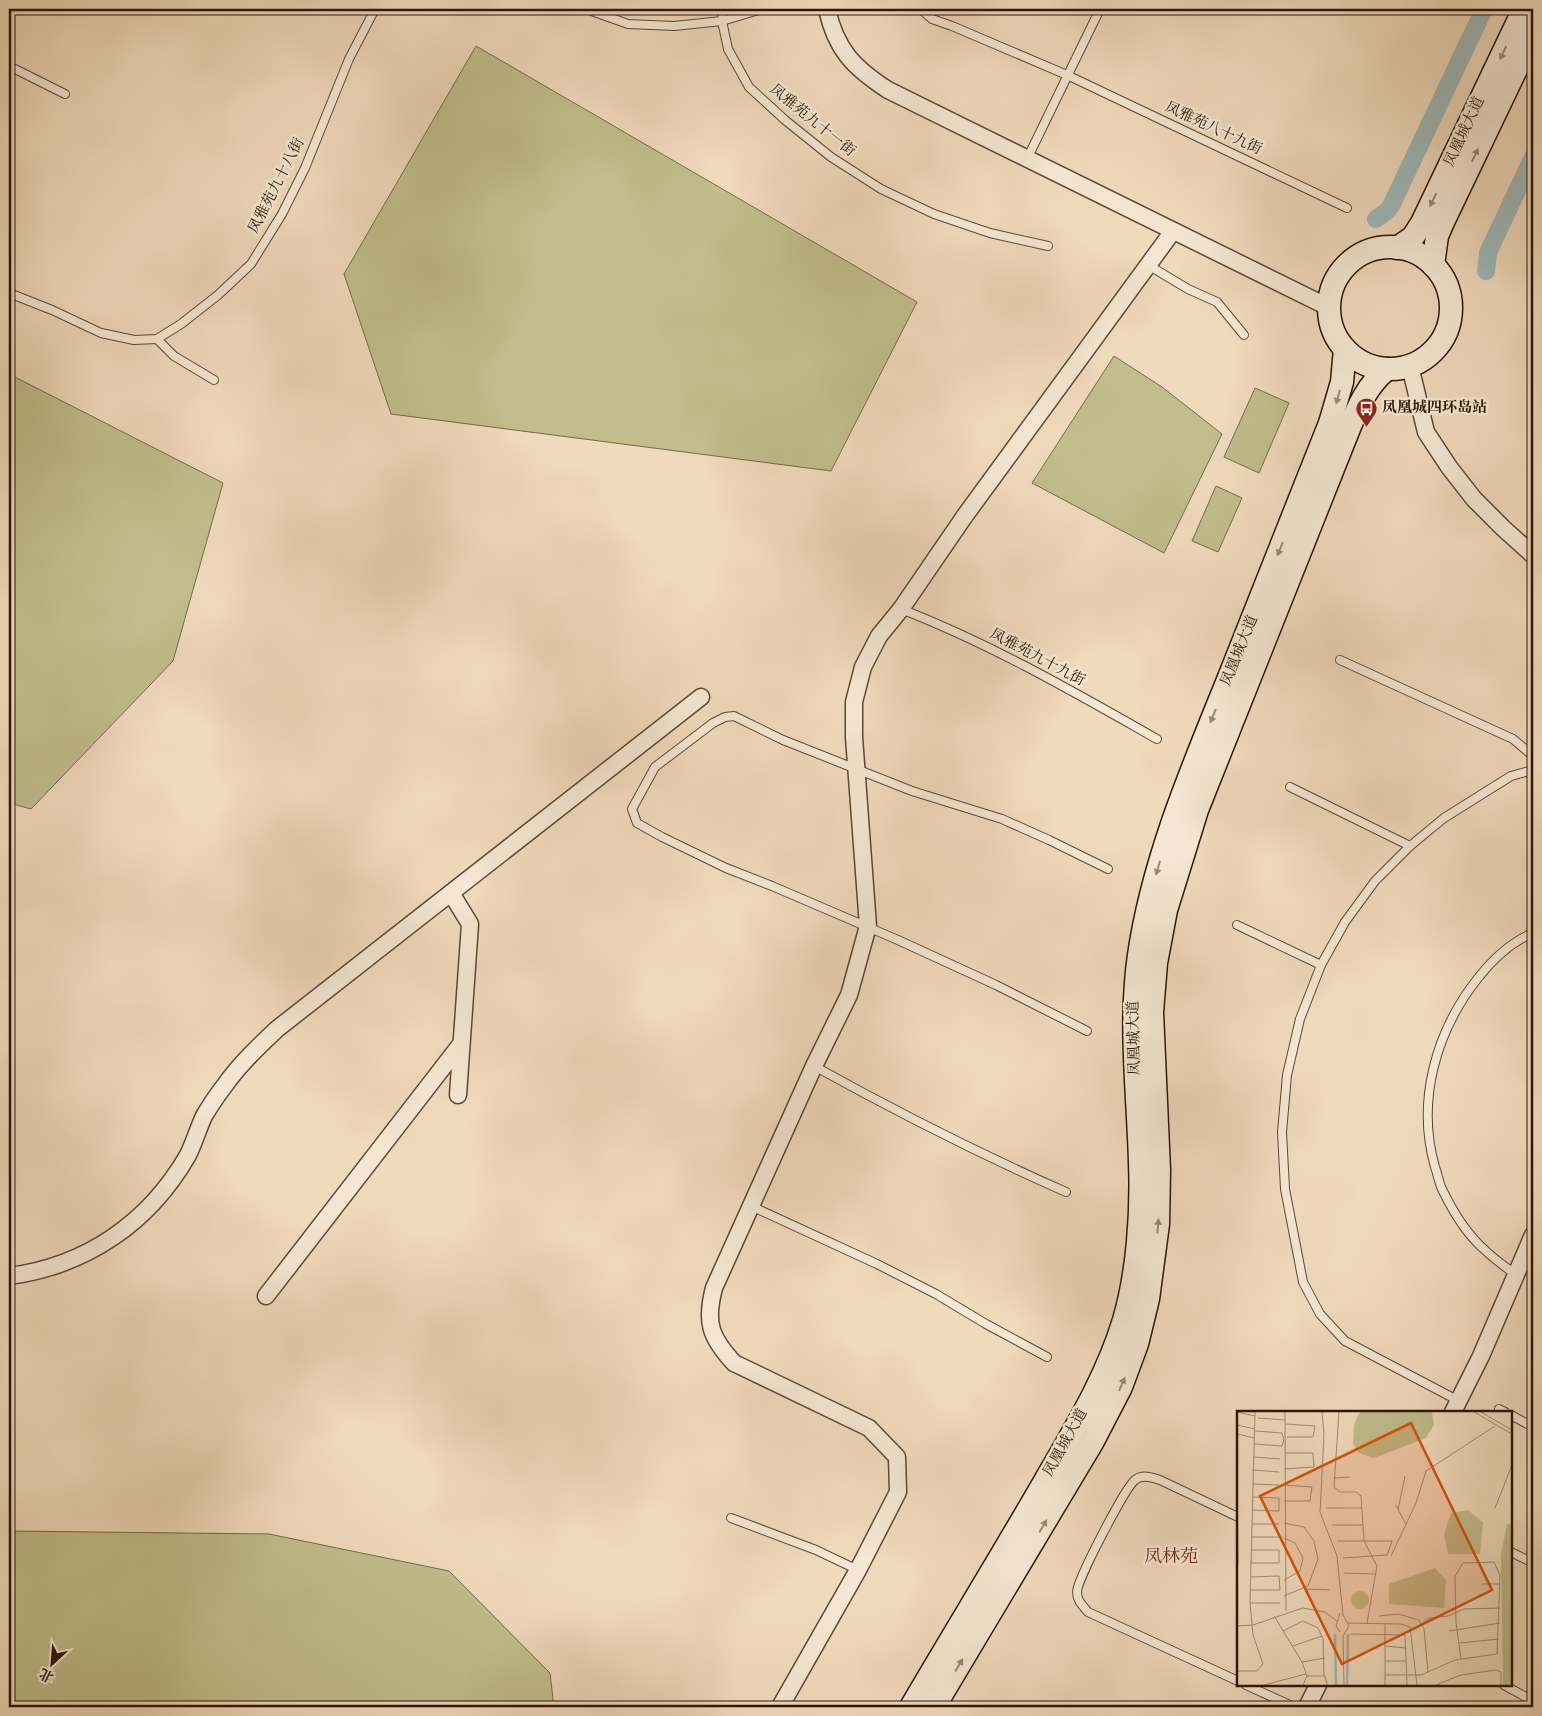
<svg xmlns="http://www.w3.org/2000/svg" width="1542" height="1716" viewBox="0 0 1542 1716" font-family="Vollkorn,'Noto Serif SC',serif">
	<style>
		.green { fill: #c1bd8c; stroke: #766a4b }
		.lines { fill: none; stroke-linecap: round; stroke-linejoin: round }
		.canal { stroke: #9eb8ba; stroke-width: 18 }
		.lane-casing { stroke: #5c4836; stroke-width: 10 }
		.street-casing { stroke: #5c4836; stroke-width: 19 }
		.secondary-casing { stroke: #2a170a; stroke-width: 25 }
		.lane { stroke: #f5e7d3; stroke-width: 8 }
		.street { stroke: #f5e7d3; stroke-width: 16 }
		.secondary { stroke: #f5e7d3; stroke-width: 22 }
		.oneway { fill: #9a8979 }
		.labels { text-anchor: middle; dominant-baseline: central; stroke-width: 5; stroke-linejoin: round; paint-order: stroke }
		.street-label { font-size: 15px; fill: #2a170a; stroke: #f5e7d3 }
		.poi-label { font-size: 15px; font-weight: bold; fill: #2a170a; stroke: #f5e7d3; text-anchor: start }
		.quarter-label { font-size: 18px; fill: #7a1f14; stroke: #f5e7d3 }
		.inset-river { fill: none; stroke: #9eb8ba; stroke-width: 2.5 }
		.inset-road { fill: none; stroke: #a18c75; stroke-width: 1 }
		.view { fill: #d5520c; fill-opacity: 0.15; stroke: #d5520c; stroke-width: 2.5 }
		.inset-edge { fill: none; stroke: #2a170a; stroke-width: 2.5 }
	</style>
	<rect width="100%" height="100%" fill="#f0dabc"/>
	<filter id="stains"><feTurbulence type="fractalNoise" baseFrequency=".004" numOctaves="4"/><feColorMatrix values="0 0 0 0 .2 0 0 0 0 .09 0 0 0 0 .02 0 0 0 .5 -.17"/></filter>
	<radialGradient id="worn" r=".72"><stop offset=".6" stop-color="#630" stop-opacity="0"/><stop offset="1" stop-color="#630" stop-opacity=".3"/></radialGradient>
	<!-- green -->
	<g class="green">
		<path d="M 476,46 L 917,302 L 831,471 L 391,414 L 344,274 Z"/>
		<path d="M 1114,356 L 1162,387 L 1222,434 L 1164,553 L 1032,483 Z"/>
		<path d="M 9,374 L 223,483 L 173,661 L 31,809 L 9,803 Z"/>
		<path d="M 1255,388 L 1289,403 L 1259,473 L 1224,457 Z"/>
		<path d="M 1216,486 L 1242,498 L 1218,552 L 1192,541 Z"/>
		<path d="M 9,1531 L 269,1534 L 449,1571 L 550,1673 L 554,1707 L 9,1707 Z"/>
	</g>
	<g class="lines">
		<!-- canal -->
		<g class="canal">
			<path d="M 1376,219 L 1387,211 L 1391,206 L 1484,9"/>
			<path d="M 1486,271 L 1488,253 L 1492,244 L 1533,157"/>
		</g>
		<defs>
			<g id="lane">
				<path d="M 586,9 L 628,24 L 674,26 L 722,21 L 762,9"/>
				<path d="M 723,9 L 722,21 L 728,49 L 749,87 L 785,120 L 831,157 L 881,189 L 934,214 L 990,233 L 1048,246"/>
				<path d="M 921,9 L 932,19 L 952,26 L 1067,75 L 1347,208"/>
				<path d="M 9,66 L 65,94"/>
				<path d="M 1027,159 L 1100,9"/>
				<path d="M 1148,265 L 1188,289 L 1217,302 L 1244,335"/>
				<path d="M 9,293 L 52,310 L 101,333 L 134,340 L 157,339 L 181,324 L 218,295 L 251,264 L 282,214 L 305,168 L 349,59 L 375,9"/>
				<path d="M 157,339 L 174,356 L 214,380"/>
				<path d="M 901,609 C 991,644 1074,692 1157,739"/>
				<path d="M 1340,660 L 1513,739 L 1533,756"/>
				<path d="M 1290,787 L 1410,846"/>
				<path d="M 1237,925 L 1321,965"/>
				<path d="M 1087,1031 L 996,985 L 898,940 L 772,886 L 726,868 L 662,837 L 637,823 L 632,809 L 655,767 L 713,723 L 725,717 L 734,716 L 783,740 L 912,791 L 1002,819 L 1049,840 L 1108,869"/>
				<path d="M 814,1066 C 897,1112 980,1154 1066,1192"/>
				<path d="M 751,1206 L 877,1264 L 936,1294 L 986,1324 L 1047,1357"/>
				<path d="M 1516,1275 C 1506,1267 1495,1260 1486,1251 C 1467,1235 1453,1212 1442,1189 C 1439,1183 1438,1175 1435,1167 C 1416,1101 1436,1031 1478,978 C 1493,959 1511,942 1533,933"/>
				<path d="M 1459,1401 L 1345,1341 L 1320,1314 L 1303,1282 L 1285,1189 L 1282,1132 L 1287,1075 L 1300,1019 L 1321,965 L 1345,922 L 1375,881 L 1410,846 L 1444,818 L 1511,776 L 1533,770"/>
				<path d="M 1499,1409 L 1505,1412"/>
				<path d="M 1511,1415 L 1533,1427"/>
				<path d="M 1238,1517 L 1160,1480 C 1152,1477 1142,1474 1135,1480 C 1125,1488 1077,1580 1077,1592 C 1077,1601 1083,1606 1088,1612 L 1238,1681"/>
				<path d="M 731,1518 L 816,1550 L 858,1570"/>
				<path d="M 1511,1552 L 1533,1563"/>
				<path d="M 1246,1685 L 1294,1707"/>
				<path d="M 1504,1685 L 1533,1701"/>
			</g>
			<g id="street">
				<path d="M 827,9 C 836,50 854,68 888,90 L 1328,307"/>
				<path d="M 1410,366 L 1426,432 L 1449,467 L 1474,499 L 1503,528 L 1533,555"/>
				<path d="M 451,893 L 470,924 L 458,1095"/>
				<path d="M 9,1276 C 86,1266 149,1223 188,1155 C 194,1143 198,1129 204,1116 C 210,1106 218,1094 225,1085 C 240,1064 258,1047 277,1029 L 701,697"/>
				<path d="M 266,1296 L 461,1044"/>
				<path d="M 1453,1412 L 1481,1356 L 1533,1235"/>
				<path d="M 780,1707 L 858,1570 L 898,1492 L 897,1457 L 869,1428 L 734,1363 C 710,1337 705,1322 714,1288 L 814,1066 L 849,995 L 868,926 L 854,737 L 854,702 L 863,667 L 879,636 L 901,609 L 964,517 L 1173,231"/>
				<path d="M 1307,1707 L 1318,1685"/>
			</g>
			<g id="secondary">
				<circle cx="1390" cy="308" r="61"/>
				<path d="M 1397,248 L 1413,237 L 1422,223 L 1524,9"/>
				<path d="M 1433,265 L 1437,236 L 1443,222 L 1533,34"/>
				<path d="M 911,1707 C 955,1632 1001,1557 1045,1481 C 1075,1429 1107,1377 1124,1320 C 1138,1272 1142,1212 1140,1162 C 1138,1093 1129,1024 1139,955 C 1153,859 1192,769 1228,680 C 1263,594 1296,508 1330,423 L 1342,382 L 1345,349"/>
				<path d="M 934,1707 L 1093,1441 L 1121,1387 L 1137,1344 L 1148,1299 L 1158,1224 L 1159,1170 L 1152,1012 L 1156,963 L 1166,910 L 1197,810 L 1348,431 C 1358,407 1367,385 1387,369"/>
			</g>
		</defs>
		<!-- lane casing -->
		<use href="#lane" class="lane-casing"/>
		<!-- street casing -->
		<use href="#street" class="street-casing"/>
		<!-- secondary casing -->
		<use href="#secondary" class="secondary-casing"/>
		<!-- lane -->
		<use href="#lane" class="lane"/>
		<!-- street -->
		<use href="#street" class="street"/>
		<!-- secondary -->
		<use href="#secondary" class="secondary"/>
	</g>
	<!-- one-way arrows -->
	<defs><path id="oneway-solid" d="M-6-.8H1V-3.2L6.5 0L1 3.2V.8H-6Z" transform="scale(1.25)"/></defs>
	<g class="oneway">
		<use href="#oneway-solid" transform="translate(1503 53) rotate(115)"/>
		<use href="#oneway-solid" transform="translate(1475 155) rotate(-65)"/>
		<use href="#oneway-solid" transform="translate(1433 200) rotate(116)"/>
		<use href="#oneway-solid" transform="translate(1338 397) rotate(105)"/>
		<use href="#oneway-solid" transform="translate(1280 549) rotate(112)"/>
		<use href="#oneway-solid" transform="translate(1213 716) rotate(112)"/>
		<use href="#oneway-solid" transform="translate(1158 868) rotate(106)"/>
		<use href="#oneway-solid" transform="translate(1158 1226) rotate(-85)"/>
		<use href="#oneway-solid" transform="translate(1122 1384) rotate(-67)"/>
		<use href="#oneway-solid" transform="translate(1043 1526) rotate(-60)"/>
		<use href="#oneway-solid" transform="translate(959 1665) rotate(-59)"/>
	</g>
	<!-- icons -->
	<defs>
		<symbol id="bus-pin" viewBox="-11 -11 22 30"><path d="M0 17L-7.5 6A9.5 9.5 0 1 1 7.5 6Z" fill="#8f2418" stroke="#f5e7d3"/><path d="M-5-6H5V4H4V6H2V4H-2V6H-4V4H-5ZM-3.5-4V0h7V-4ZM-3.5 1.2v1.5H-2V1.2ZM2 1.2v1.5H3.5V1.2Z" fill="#fff"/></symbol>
	</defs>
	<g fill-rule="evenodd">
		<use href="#bus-pin" x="1354" y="396" width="25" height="34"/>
	</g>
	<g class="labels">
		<!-- street labels -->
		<g class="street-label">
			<text transform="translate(812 121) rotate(39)">凤雅苑九十一街</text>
			<text transform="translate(1213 129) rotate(25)">凤雅苑八十九街</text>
			<text transform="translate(1465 132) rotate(-65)">凤凰城大道</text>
			<text transform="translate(277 186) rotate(-63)">凤雅苑九十八街</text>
			<text transform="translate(1240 651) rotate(-68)">凤凰城大道</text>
			<text transform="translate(1037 658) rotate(28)">凤雅苑九十九街</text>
			<text transform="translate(1135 1038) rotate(-91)">凤凰城大道</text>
			<text transform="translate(1066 1443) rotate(-61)">凤凰城大道</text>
		</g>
		<!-- poi labels -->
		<g class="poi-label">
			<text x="1382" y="408">凤凰城四环岛站</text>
		</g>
		<!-- quarter labels -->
		<g class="quarter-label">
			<text x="1171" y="1557">凤林苑</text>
		</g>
	</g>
	<!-- overview -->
	<g transform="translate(1237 1411)">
		<rect width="275" height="275" fill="#f0dabc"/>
		<path d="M 123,1 L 195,1 L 197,14 L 189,27 L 137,47 L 122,42 L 116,33 L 117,13 ZM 231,99 L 246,111 L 243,143 L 211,143 L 207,123 L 214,102 ZM 270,113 L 275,114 L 275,274 L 266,274 L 264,144 ZM 198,157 L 209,169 L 207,197 L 152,193 L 152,173 ZM114 189a9 9 0 1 1 18 0a9 9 0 1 1-18 0Z" fill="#c1bd8c"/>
		<path class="inset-river" d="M 98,223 L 99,274M 110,274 L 111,223"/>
		<path class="inset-road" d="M 0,1 L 18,5M 48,1 L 49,200M 85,1 L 87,23 L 83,101 L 100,145 L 106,204 L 112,215 L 106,225 L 107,274M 102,1 L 97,76 L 103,81 L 119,81 L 124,85 L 127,130 L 140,155 L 130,212M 237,1 L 275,23M 244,1 L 275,19M 21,7 L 48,9M 49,13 L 78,15 L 76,26 L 50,26M 0,14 L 18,18M 0,23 L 17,27M 17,33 L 45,35 L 47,29 L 45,22 L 18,20M 0,44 L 1,153M 16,46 L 43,48M 47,58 L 77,56 L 76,42 L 49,42M 15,59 L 42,61M 97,67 L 112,66M 15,73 L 42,74M 47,74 L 75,76 L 73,90 L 47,90M 159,94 L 169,114M 89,97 L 125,97M 258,97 L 275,54M 15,99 L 42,100 L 42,87 L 15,86M 161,99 L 168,65M 47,112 L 67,116 L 77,130 L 81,148 L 71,175 L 47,185M 15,113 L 42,113M 95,114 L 125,114M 14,126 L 42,126M 100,130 L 155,130 L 150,144 L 106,147M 154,145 L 179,92 L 189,60 L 258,15M 14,152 L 42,152 L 42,139 L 14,139M 107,162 L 139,163M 47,169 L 63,160 L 66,147 L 58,132 L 47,127M 245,173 L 263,173M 68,178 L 93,179M 13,179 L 43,179 L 42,165 L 14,166M 13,192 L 43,192M 37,205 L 65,251 L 70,265 L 66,274M 142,205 L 161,203 L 182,209 L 187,218 L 191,261M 111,212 L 164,213 L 173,216 L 180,274M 148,213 L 148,274M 0,215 L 16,214 L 66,197 L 88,201 L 100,210M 175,219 L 193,207 L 211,205 L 227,198 L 263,197M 46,220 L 66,210 L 81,217 L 86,228 L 87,265M 212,220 L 263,212M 103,221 L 99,215 L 103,202M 114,223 L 168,224 L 170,274M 223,232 L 262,228M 56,235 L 85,225M 148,235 L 169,237M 148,250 L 169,250M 65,251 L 88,247M 0,260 L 20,260 L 26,253 L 16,224 L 13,192 L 18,1M 148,264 L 184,264 L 218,249 L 260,243 L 263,164 L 257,151 L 226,152 L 218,165 L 219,212 L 224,248M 70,265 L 88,265 L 90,274M 27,274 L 69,263M 199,274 L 224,264 L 259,259 L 264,261 L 264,274"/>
		<path class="view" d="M 174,12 L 255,179 L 105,253 L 23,85 Z"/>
		<rect width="275" height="275" class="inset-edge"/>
	</g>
	<!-- margin -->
	<rect width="1542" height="1716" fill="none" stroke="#f0dabc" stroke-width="30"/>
	<rect x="10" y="10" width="1522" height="1696" fill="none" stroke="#2a170a" stroke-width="2.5"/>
	<rect x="15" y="15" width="1512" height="1686" fill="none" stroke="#2a170a"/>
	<!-- north arrow -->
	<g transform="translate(52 1664) rotate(206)" stroke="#f5e7d3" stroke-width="4" paint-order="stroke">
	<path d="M0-4L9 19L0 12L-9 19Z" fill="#2a170a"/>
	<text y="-8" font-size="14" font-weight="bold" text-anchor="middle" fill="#2a170a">北</text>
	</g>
	<rect width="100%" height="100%" filter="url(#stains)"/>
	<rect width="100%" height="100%" fill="url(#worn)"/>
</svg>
